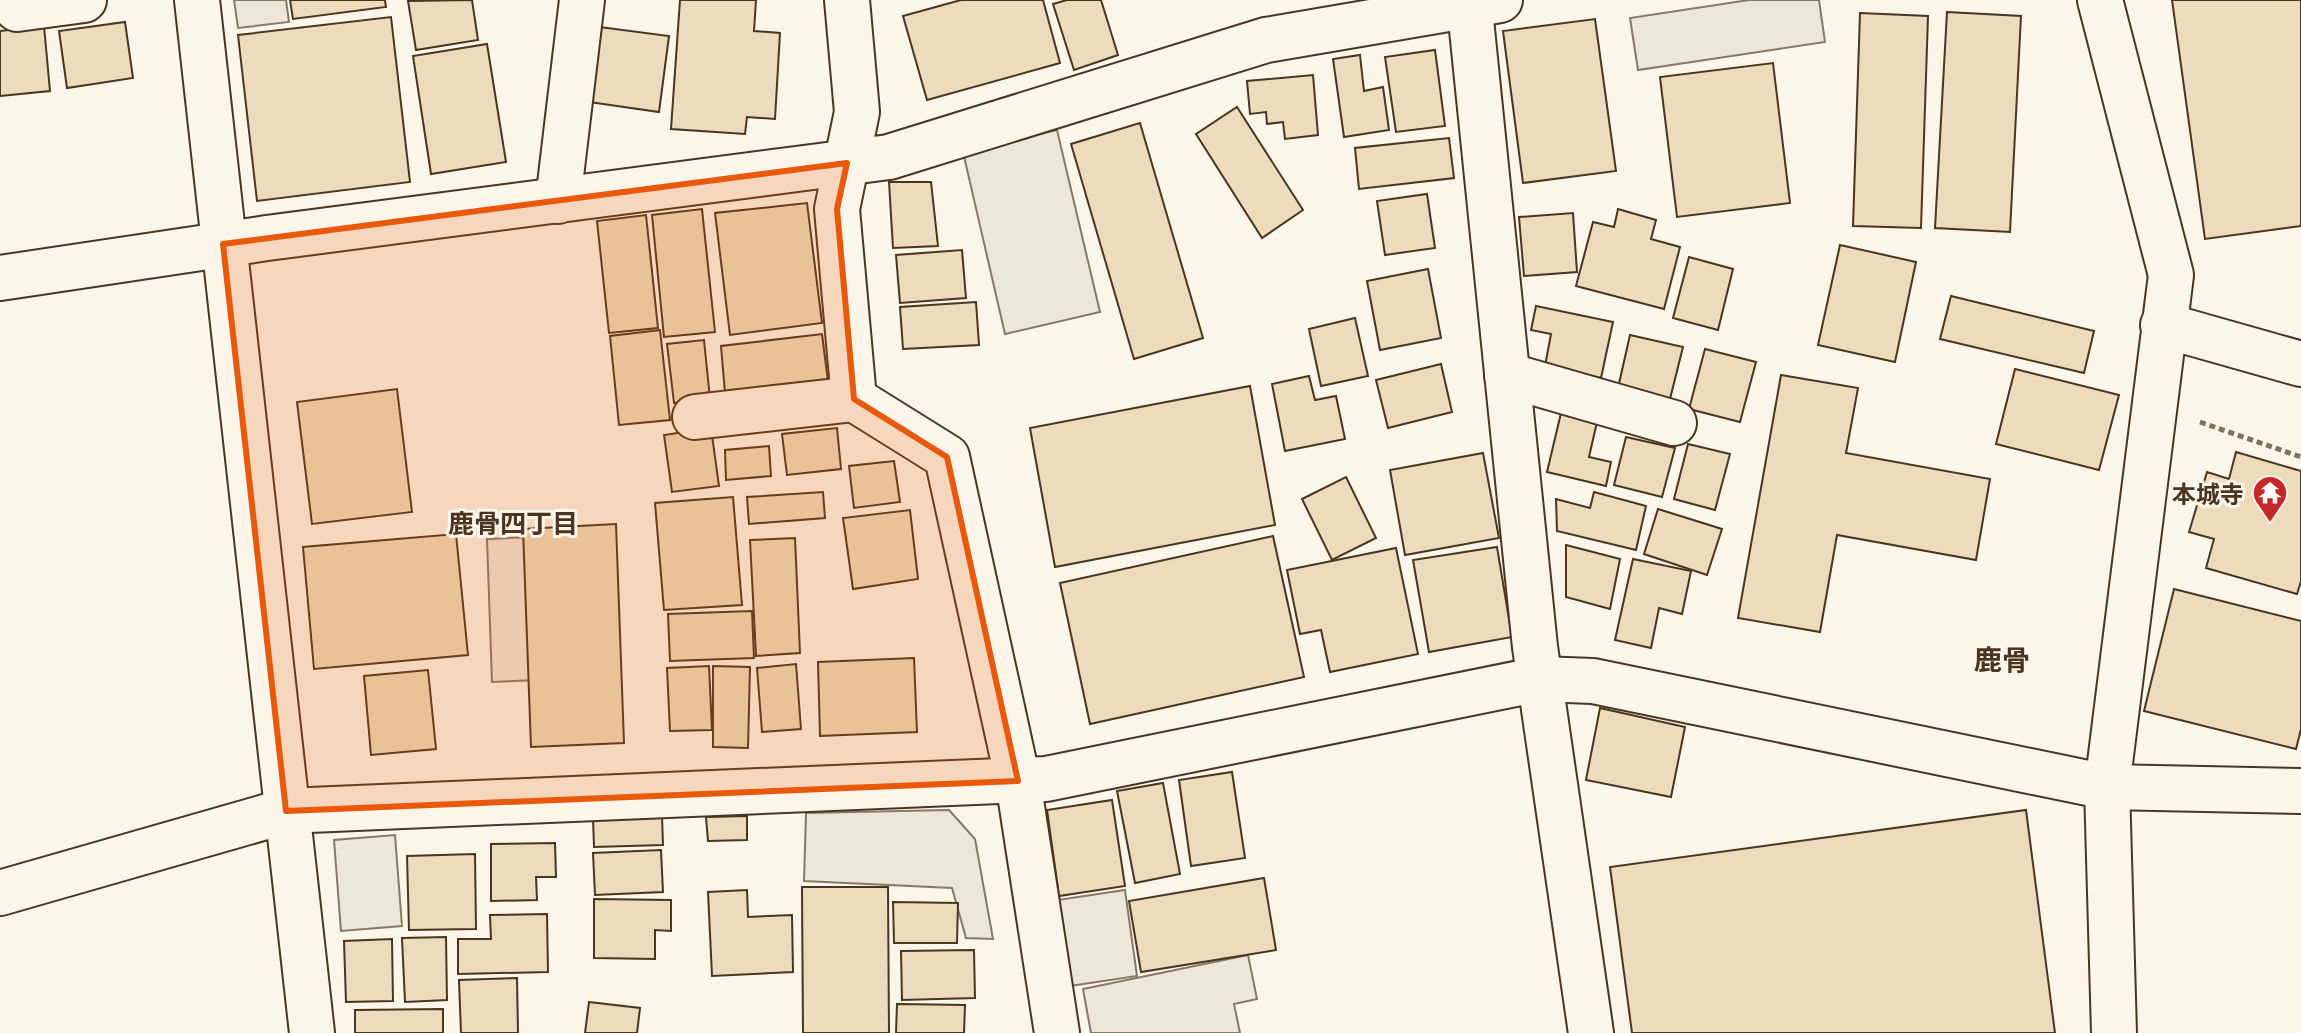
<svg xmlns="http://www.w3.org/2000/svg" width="2301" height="1033" viewBox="0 0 2301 1033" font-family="'Exo 2','Noto Sans JP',sans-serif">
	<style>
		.parking { fill: #ede7d9; stroke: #887966; stroke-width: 2 }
		.building { fill: #ecdcbc; stroke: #4a3520; stroke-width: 2 }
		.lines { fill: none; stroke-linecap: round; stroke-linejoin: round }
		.minor-casing { stroke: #4a3520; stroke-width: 48 }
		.path { stroke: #7f6f5c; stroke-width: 5; stroke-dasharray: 6 4; stroke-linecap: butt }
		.minor { stroke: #fbf6e9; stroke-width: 44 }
		.marked { fill: #e8590c; fill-opacity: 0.2; stroke: #e8590c; stroke-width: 6; stroke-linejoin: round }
		.labels { text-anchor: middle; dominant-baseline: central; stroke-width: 6; stroke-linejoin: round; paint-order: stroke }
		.poi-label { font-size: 24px; font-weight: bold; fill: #4a3520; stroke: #fbf6e9; text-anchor: end }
		.neighbourhood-label { font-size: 26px; font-weight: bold; fill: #4a3520; stroke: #fbf6e9 }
		.quarter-label { font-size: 28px; font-weight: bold; fill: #4a3520; stroke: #fbf6e9 }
	</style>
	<rect width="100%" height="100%" fill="#fbf6e9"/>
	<!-- parking -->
	<g class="parking">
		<path d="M 234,0 L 286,0 L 289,22 L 238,28 Z"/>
		<path d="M 1749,0 L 1819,0 L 1825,42 L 1638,70 L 1630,18 Z"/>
		<path d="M 1057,130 L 1100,312 L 1005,334 L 963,152 Z"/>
		<path d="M 531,537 L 538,680 L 492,682 L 487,539 Z"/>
		<path d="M 949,810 L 975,839 L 993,939 L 966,938 L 952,888 L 804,881 L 806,813 Z"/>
		<path d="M 395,835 L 402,926 L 341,931 L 334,840 Z"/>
		<path d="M 1125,890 L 1137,976 L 1063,987 L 1051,901 Z"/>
		<path d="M 1248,955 L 1257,999 L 1234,1004 L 1240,1033 L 1091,1033 L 1083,989 Z"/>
	</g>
	<!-- building -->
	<g class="building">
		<path d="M 290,0 L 385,0 L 386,7 L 293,19 Z"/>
		<path d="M 472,0 L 478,40 L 416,50 L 408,1 Z"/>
		<path d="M 680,0 L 756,0 L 754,31 L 780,33 L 775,119 L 747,117 L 745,134 L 671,129 Z"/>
		<path d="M 961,0 L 1043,0 L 1060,63 L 927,100 L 903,16 Z"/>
		<path d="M 1067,0 L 1101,0 L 1118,55 L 1074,70 L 1053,4 Z"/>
		<path d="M 2172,0 L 2301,0 L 2301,226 L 2205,239 Z"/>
		<path d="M 1947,12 L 2021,16 L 2010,232 L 1935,228 Z"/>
		<path d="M 1860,13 L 1928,16 L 1921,228 L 1853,226 Z"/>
		<path d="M 391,17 L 410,182 L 257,201 L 238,35 Z"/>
		<path d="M 1595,19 L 1616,171 L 1523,183 L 1503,31 Z"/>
		<path d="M 125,22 L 133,78 L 67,88 L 59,31 Z"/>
		<path d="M 44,26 L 50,91 L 0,96 L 0,31 Z"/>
		<path d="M 592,26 L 669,36 L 659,112 L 582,101 Z"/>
		<path d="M 487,44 L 506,162 L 431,174 L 413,56 Z"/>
		<path d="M 1435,50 L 1445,126 L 1396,132 L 1385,57 Z"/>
		<path d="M 1360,55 L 1364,91 L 1383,87 L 1389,130 L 1344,137 L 1333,59 Z"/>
		<path d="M 1773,63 L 1790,203 L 1677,217 L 1660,77 Z"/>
		<path d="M 1313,75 L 1318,135 L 1285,139 L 1283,122 L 1267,124 L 1266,112 L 1250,114 L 1247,81 Z"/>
		<path d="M 1237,107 L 1303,210 L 1262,238 L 1196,134 Z"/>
		<path d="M 1140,123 L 1203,338 L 1134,359 L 1071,144 Z"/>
		<path d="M 1449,138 L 1454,178 L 1359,189 L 1355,148 Z"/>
		<path d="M 889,182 L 931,182 L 938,246 L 893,248 Z"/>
		<path d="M 1427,194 L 1435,248 L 1385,255 L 1377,201 Z"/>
		<path d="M 807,203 L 822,323 L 730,335 L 715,213 Z"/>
		<path d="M 702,209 L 715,332 L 664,337 L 652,215 Z"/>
		<path d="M 1618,209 L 1656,220 L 1651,239 L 1680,247 L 1664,309 L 1576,286 L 1593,222 L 1614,227 Z"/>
		<path d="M 1573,213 L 1577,272 L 1524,276 L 1519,217 Z"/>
		<path d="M 646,215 L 658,328 L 609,333 L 597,221 Z"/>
		<path d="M 1840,245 L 1916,262 L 1895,362 L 1818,345 Z"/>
		<path d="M 962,250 L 966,298 L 900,303 L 896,255 Z"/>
		<path d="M 1689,257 L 1733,269 L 1718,330 L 1673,318 Z"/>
		<path d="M 1428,269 L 1441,338 L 1380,350 L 1367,281 Z"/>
		<path d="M 1951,296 L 2094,331 L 2084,373 L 1940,339 Z"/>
		<path d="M 976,302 L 979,345 L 903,349 L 900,307 Z"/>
		<path d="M 1536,306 L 1613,322 L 1601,378 L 1545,366 L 1551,334 L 1531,330 Z"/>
		<path d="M 1355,318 L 1368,376 L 1321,386 L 1309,329 Z"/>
		<path d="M 660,330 L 670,420 L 619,425 L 610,336 Z"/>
		<path d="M 822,334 L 828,381 L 725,393 L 721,346 Z"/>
		<path d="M 1630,335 L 1683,347 L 1670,399 L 1618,388 Z"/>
		<path d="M 704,340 L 710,399 L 674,403 L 667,344 Z"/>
		<path d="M 1705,349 L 1756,362 L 1740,422 L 1689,409 Z"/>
		<path d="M 1441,364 L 1452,412 L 1388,428 L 1376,380 Z"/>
		<path d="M 2015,369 L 2119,395 L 2099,470 L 1996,444 Z"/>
		<path d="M 1781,375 L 1858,388 L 1846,453 L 1990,479 L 1976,560 L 1837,535 L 1820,632 L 1738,618 Z"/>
		<path d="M 1309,376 L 1315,400 L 1336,396 L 1345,439 L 1285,451 L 1272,384 Z"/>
		<path d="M 1250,386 L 1275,525 L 1055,567 L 1030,428 Z"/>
		<path d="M 397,389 L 412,512 L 312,524 L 297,402 Z"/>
		<path d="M 1561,413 L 1597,422 L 1589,457 L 1611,462 L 1606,486 L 1547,472 Z"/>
		<path d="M 711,428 L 719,486 L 672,492 L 664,435 Z"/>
		<path d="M 837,428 L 841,469 L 787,475 L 782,434 Z"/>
		<path d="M 1626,437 L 1675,448 L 1662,497 L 1614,485 Z"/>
		<path d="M 1688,444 L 1730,454 L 1715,510 L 1674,499 Z"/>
		<path d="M 769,446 L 771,476 L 726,480 L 725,450 Z"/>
		<path d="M 2236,452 L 2301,471 L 2301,581 L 2297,594 L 2206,568 L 2214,539 L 2189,532 L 2207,472 L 2229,479 Z"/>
		<path d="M 1483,453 L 1499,538 L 1405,555 L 1390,470 Z"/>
		<path d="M 894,461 L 900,502 L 854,508 L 849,466 Z"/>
		<path d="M 1346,477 L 1376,538 L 1332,560 L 1302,499 Z"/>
		<path d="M 823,492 L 825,518 L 749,524 L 747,497 Z"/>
		<path d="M 1594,492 L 1646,506 L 1636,550 L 1557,531 L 1556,499 L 1590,508 Z"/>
		<path d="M 733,497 L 742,605 L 664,610 L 655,503 Z"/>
		<path d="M 1658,509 L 1722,529 L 1707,575 L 1644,554 Z"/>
		<path d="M 910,510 L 918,579 L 853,589 L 843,518 Z"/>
		<path d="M 616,524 L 624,743 L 531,747 L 523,529 Z"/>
		<path d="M 456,534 L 468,655 L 314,669 L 303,547 Z"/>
		<path d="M 1273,536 L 1304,677 L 1090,724 L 1060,583 Z"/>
		<path d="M 795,538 L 800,653 L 756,656 L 750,540 Z"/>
		<path d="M 1566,545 L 1620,559 L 1610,609 L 1566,597 Z"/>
		<path d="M 1497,547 L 1512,637 L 1429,652 L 1413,560 Z"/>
		<path d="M 1396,548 L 1418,654 L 1330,672 L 1321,630 L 1300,634 L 1287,570 Z"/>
		<path d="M 1633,559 L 1691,571 L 1682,614 L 1659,608 L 1651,648 L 1615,640 Z"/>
		<path d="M 2174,589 L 2301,621 L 2301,729 L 2296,749 L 2144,711 Z"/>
		<path d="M 752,611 L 754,658 L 670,661 L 668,614 Z"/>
		<path d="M 914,658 L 917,732 L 820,736 L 818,662 Z"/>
		<path d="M 796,664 L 801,729 L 762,732 L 757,668 Z"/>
		<path d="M 709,666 L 712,730 L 670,731 L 667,668 Z"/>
		<path d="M 713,666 L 750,667 L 748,748 L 713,747 Z"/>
		<path d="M 428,670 L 436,749 L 371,755 L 364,676 Z"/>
		<path d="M 1600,708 L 1685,727 L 1671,797 L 1586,780 Z"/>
		<path d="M 1232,772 L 1245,858 L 1191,866 L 1179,780 Z"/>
		<path d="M 1163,783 L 1180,874 L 1135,883 L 1117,791 Z"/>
		<path d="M 1112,800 L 1125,886 L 1059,896 L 1047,810 Z"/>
		<path d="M 2026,810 L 2055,1033 L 1632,1033 L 1610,867 Z"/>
		<path d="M 662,816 L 663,845 L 594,847 L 593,818 Z"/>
		<path d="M 747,816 L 747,840 L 708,841 L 706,817 Z"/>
		<path d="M 555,843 L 556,877 L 536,877 L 537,900 L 491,901 L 491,844 Z"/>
		<path d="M 661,850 L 663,892 L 595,895 L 593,853 Z"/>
		<path d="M 475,854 L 476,929 L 409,930 L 407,856 Z"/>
		<path d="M 1264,878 L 1276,950 L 1141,972 L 1129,901 Z"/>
		<path d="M 802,887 L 888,887 L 889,1033 L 803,1033 Z"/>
		<path d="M 747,890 L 748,917 L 792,915 L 793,972 L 712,976 L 708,892 Z"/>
		<path d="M 594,899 L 671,900 L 671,931 L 655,930 L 655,959 L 594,958 Z"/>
		<path d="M 893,902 L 958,903 L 957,943 L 894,943 Z"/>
		<path d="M 547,914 L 548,972 L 458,974 L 458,939 L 491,939 L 490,915 Z"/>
		<path d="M 446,937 L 447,1000 L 405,1002 L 402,938 Z"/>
		<path d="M 392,939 L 393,1001 L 346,1002 L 344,941 Z"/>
		<path d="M 974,950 L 975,998 L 902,1000 L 901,951 Z"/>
		<path d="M 517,978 L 518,1033 L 461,1033 L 459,980 Z"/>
		<path d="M 589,1002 L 640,1008 L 637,1033 L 585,1033 Z"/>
		<path d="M 897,1004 L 965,1005 L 964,1033 L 896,1033 Z"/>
		<path d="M 443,1009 L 443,1033 L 355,1033 L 355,1010 Z"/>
	</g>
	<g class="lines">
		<defs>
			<g id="minor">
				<path d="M 197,0 L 312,1033"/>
				<path d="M 847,0 L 857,112 L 837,209 L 854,399 L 947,457 L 1018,781 L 1057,1033"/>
				<path d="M 1469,0 L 1535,647 L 1591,1033"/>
				<path d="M 2100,0 L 2171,275 L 2107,787 L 2114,1033"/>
				<path d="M 17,9 L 84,0"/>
				<path d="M 558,201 L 582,0"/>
				<path d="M 0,278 L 267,238 L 889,157 L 1266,40 L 1500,0"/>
				<path d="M 2163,325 L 2301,364"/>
				<path d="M 1507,375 L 1674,423"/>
				<path d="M 695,417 L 854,399"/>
				<path d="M 0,893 L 286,811 L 1046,779 L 1540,679 L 1593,681 L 2107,787 L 2301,791"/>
			</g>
		</defs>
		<!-- minor casing -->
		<use href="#minor" class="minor-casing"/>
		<!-- path -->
		<path class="path" d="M 2200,422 L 2301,457"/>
		<!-- minor -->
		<use href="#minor" class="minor"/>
	</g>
	<!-- marked area -->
	<path class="marked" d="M 847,163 L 837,209 L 854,399 L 947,457 L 1018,781 L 286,811 L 223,244 Z"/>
	<!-- icons -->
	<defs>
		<symbol id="temple-pin" viewBox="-11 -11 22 30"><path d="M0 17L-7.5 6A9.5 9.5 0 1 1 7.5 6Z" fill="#c62828" stroke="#fbf6e9"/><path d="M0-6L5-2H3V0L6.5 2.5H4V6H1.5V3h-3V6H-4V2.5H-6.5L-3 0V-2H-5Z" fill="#fff"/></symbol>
	</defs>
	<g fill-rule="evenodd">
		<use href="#temple-pin" x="2250" y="473" width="40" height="54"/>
	</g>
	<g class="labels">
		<!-- poi labels -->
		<g class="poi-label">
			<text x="2244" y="493">本城寺</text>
		</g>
		<!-- neighbourhood labels -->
		<g class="neighbourhood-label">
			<text x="513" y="522">鹿骨四丁目</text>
		</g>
		<!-- quarter labels -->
		<g class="quarter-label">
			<text x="2002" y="659">鹿骨</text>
		</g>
	</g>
</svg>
